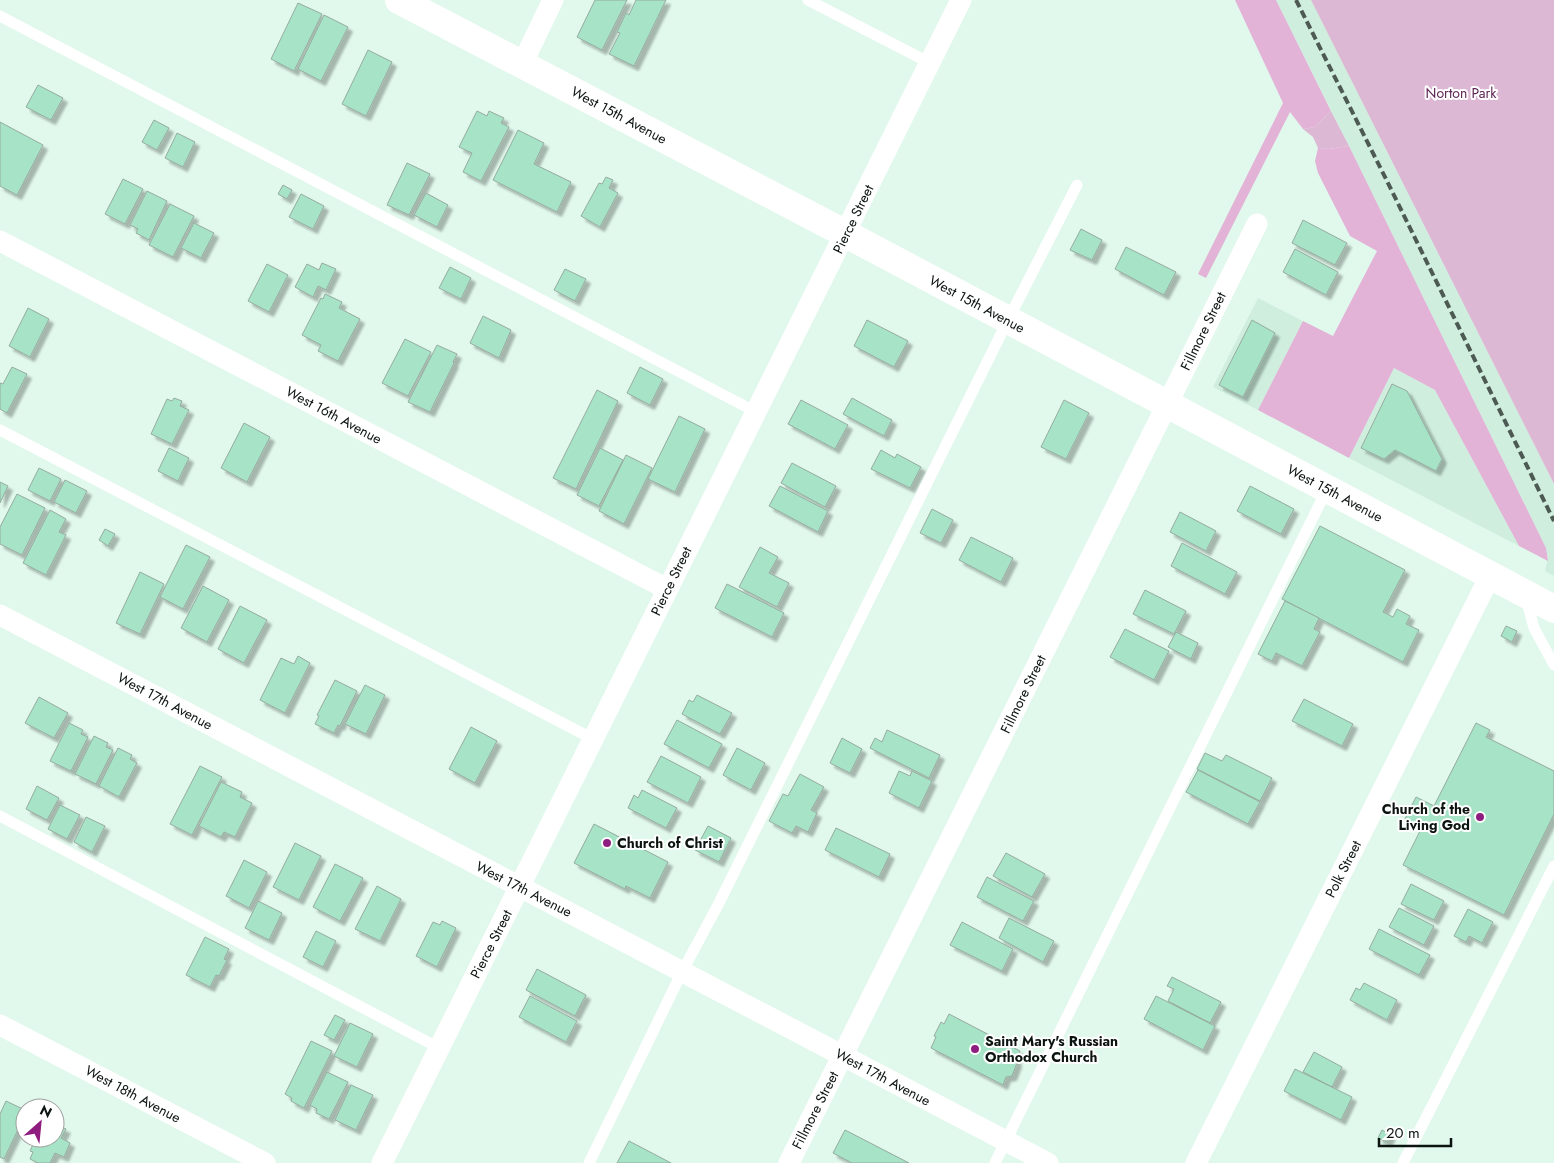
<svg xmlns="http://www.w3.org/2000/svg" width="1554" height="1163" viewBox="0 0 1554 1163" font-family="Jost,sans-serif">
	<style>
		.built { fill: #cfeede }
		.green { fill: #ddb8d4 }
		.forest { fill: #e2b2d7 }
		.building { fill: #a7e3c6; stroke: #95ab9f; filter: url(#shadow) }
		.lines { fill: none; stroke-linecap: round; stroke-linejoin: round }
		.lane { stroke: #fff; stroke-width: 11 }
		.street { stroke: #fff; stroke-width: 21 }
		.secondary { stroke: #fff; stroke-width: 28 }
		.rail { stroke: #4d5953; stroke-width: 4; stroke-dasharray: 8 4; stroke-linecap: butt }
		.poi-dot { fill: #8e1d7f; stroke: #fff; stroke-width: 2 }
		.labels { text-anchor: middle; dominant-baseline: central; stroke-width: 4; stroke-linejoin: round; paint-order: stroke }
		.park-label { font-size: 14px; fill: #5c2453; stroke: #fff }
		.street-label { font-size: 14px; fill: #0c1410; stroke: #fff }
		.poi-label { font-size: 14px; font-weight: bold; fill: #0c1410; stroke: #fff; text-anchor: start }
	</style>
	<defs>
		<filter id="shadow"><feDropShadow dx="4.5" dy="4.5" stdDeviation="1" flood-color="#0004"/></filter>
	</defs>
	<rect width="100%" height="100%" fill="#e1f8ec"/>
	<!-- built -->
	<g class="built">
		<path d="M 1276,0 L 1311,0 L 1554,484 L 1554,576 L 1545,571 L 1548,559 L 1546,548 L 1349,146 Z"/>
		<path d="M 1258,298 L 1303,321 L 1258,410 L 1213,387 Z"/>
		<path d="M 1394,368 L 1435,390 L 1519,546 L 1349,458 Z"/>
	</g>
	<!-- green -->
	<g class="green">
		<path d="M 1311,0 L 1554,0 L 1554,484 Z"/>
		<path d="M 1331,111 L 1349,146 L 1329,149 L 1318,148 L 1313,137 L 1303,129 L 1315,127 Z"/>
	</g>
	<!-- forest -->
	<g class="forest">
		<path d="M 1235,0 L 1276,0 L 1331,111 L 1315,127 L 1303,129 L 1290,112 L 1206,278 L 1198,274 L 1283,103 Z"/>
		<path d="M 1349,146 L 1546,548 L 1548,561 L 1519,546 L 1435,390 L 1394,368 L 1349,458 L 1258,410 L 1303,321 L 1333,336 L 1377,251 L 1350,236 L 1318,173 L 1315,161 L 1318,148 L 1329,149 Z"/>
	</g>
	<!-- building -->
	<g class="building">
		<path d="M 595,0 L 627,0 L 602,50 L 577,37 Z"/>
		<path d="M 636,0 L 666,0 L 634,66 L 609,54 L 620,33 L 617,32 L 626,13 L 629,15 Z"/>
		<path d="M 298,3 L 322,14 L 294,71 L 271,59 Z"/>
		<path d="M 324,15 L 348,27 L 321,81 L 298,69 Z"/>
		<path d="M 368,50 L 392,62 L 366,116 L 342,104 Z"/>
		<path d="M 38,85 L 63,98 L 51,120 L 26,107 Z"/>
		<path d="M 477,111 L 487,116 L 489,111 L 504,118 L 501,123 L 509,127 L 481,181 L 463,172 L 472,153 L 459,147 Z"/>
		<path d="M 154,120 L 169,128 L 157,150 L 142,142 Z"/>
		<path d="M 0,122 L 43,145 L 17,195 L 0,186 Z"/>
		<path d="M 518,130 L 544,143 L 534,164 L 571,182 L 557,212 L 493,180 Z"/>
		<path d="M 177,133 L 195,142 L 183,167 L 165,158 Z"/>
		<path d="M 407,163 L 430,174 L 409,215 L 387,205 Z"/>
		<path d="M 606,177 L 613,180 L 609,188 L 618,193 L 600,227 L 581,216 L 599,183 L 602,184 Z"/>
		<path d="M 123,179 L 143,189 L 125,224 L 105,214 Z"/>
		<path d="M 283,185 L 292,190 L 287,199 L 278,194 Z"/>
		<path d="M 147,191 L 167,201 L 149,240 L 136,233 L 138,229 L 130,225 Z"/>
		<path d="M 426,193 L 448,205 L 437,227 L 414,215 Z"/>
		<path d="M 301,194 L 324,206 L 313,229 L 289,217 Z"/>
		<path d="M 170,204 L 194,216 L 173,257 L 149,245 Z"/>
		<path d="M 1303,220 L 1347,243 L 1335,265 L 1292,243 Z"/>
		<path d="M 194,223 L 214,233 L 201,258 L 181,248 Z"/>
		<path d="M 1081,229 L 1102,240 L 1092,260 L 1070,250 Z"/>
		<path d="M 1126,247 L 1176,272 L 1164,295 L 1115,269 Z"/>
		<path d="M 1295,249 L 1338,272 L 1326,295 L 1283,272 Z"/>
		<path d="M 322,263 L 336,269 L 326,290 L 318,286 L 313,297 L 295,287 L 307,264 L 319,270 Z"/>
		<path d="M 267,264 L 288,275 L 269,312 L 248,301 Z"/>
		<path d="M 450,267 L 471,278 L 461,299 L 439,288 Z"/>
		<path d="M 565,269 L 586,279 L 575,301 L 554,290 Z"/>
		<path d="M 325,294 L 342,302 L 339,308 L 360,319 L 338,361 L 318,351 L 321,345 L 302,335 L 321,298 L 323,299 Z"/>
		<path d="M 28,308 L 49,319 L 30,357 L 9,346 Z"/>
		<path d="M 483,316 L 511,330 L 499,358 L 470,343 Z"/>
		<path d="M 867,320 L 908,341 L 894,367 L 854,346 Z"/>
		<path d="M 1252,320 L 1275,333 L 1243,397 L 1219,385 Z"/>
		<path d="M 405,339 L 431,352 L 408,396 L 382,383 Z"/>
		<path d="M 437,345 L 457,354 L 453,362 L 454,363 L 430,412 L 408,402 Z"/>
		<path d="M 12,367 L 27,374 L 7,413 L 0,409 L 0,383 L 3,384 Z"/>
		<path d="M 640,367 L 663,379 L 650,405 L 627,393 Z"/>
		<path d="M 1392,384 L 1407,391 L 1442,459 L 1436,471 L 1395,450 L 1384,459 L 1361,448 Z"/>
		<path d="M 597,390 L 618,401 L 576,489 L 553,478 Z"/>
		<path d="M 174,398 L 182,401 L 180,406 L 189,410 L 172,444 L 151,434 L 167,399 L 172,401 Z"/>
		<path d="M 852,398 L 892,420 L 884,436 L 843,414 Z"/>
		<path d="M 801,400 L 848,425 L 835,449 L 788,424 Z"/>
		<path d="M 1064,400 L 1089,413 L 1066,459 L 1041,447 Z"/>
		<path d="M 679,416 L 705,429 L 675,492 L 648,479 Z"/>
		<path d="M 244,423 L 270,437 L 247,482 L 221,468 Z"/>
		<path d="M 169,448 L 189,458 L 178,481 L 158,471 Z"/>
		<path d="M 600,448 L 623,460 L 599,506 L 577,495 Z"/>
		<path d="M 881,450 L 895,458 L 897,454 L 921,467 L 910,488 L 871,469 Z"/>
		<path d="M 626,455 L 652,468 L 624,524 L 599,511 Z"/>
		<path d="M 792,463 L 836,486 L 825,507 L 781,483 Z"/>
		<path d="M 39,468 L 61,479 L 50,501 L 28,490 Z"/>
		<path d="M 65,480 L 87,491 L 76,513 L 54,502 Z"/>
		<path d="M 0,482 L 8,486 L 0,503 Z"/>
		<path d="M 780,486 L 828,511 L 818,532 L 769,506 Z"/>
		<path d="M 1250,486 L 1294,509 L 1281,534 L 1237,511 Z"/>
		<path d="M 17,494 L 45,508 L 22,555 L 0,544 L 0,527 Z"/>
		<path d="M 932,509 L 953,520 L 941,543 L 920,533 Z"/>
		<path d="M 50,510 L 66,519 L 59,532 L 66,535 L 46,575 L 23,563 Z"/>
		<path d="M 1180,512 L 1216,531 L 1206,551 L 1170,532 Z"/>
		<path d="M 1320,526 L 1405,570 L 1383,612 L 1393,617 L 1397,609 L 1410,616 L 1406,624 L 1419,630 L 1403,662 L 1282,599 Z"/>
		<path d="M 105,529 L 115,534 L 108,546 L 99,540 Z"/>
		<path d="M 971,537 L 1013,558 L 1001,582 L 959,560 Z"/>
		<path d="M 1182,543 L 1237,572 L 1225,594 L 1171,566 Z"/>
		<path d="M 186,545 L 210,557 L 183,609 L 160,597 Z"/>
		<path d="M 760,547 L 778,557 L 769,573 L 789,583 L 777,607 L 739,587 Z"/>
		<path d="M 140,572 L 164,584 L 140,634 L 116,623 Z"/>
		<path d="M 727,584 L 784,613 L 772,637 L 715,608 Z"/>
		<path d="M 203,586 L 229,600 L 207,642 L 181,628 Z"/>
		<path d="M 1145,590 L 1186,611 L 1174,634 L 1133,614 Z"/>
		<path d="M 1285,601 L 1319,618 L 1314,629 L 1320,632 L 1302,666 L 1276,653 L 1272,661 L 1258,654 Z"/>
		<path d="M 240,606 L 267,620 L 244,663 L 218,649 Z"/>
		<path d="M 1506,626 L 1517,631 L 1512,642 L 1501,636 Z"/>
		<path d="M 1125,629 L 1169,651 L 1154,680 L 1110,657 Z"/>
		<path d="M 1176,632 L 1198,643 L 1191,659 L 1168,647 Z"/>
		<path d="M 298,656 L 310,663 L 285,713 L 260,700 L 281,658 L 294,664 Z"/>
		<path d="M 335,680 L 357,691 L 340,726 L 338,725 L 334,733 L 315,724 L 319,716 L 317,715 Z"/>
		<path d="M 365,685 L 385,695 L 366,734 L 345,724 Z"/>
		<path d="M 697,695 L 732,713 L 720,734 L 682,714 L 689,700 L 693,702 Z"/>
		<path d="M 39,697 L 68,713 L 54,738 L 25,723 Z"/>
		<path d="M 1304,699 L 1353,724 L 1342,746 L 1292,721 Z"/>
		<path d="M 677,720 L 722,744 L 709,768 L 664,744 Z"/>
		<path d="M 69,723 L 83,730 L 81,734 L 88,737 L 71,771 L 50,761 Z"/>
		<path d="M 1476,723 L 1490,730 L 1486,737 L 1554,771 L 1554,814 L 1504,915 L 1403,865 L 1422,827 L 1405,819 L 1416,797 L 1434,806 Z"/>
		<path d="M 471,727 L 497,741 L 475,783 L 449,769 Z"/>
		<path d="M 887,730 L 940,755 L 929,778 L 870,748 L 875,738 L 882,742 Z"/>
		<path d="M 94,736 L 108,743 L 106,747 L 113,750 L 96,784 L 75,774 Z"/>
		<path d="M 842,738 L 862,749 L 850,773 L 830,763 Z"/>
		<path d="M 118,748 L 132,755 L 130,759 L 137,763 L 119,797 L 99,786 Z"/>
		<path d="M 737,748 L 765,763 L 751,790 L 723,775 Z"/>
		<path d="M 1205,753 L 1222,761 L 1226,755 L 1272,778 L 1260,801 L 1197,769 Z"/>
		<path d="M 661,756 L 701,777 L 688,803 L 647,782 Z"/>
		<path d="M 200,766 L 222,777 L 192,835 L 170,824 Z"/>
		<path d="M 1198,770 L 1260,802 L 1248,824 L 1186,792 Z"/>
		<path d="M 899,771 L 910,776 L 912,771 L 932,781 L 919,808 L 889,793 Z"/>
		<path d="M 800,774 L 824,787 L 811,810 L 817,813 L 808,832 L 796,826 L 792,833 L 769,821 L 783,794 L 788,796 Z"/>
		<path d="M 221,782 L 242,792 L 240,797 L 252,803 L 235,837 L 224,832 L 221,837 L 199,826 Z"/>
		<path d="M 37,786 L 59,798 L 47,820 L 26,809 Z"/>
		<path d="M 642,790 L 677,808 L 666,828 L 628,808 L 634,795 L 638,798 Z"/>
		<path d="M 60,805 L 80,815 L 67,839 L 48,829 Z"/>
		<path d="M 86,817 L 105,826 L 92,852 L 74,842 Z"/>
		<path d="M 594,824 L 668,862 L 650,898 L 626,886 L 625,889 L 574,863 Z"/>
		<path d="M 708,826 L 731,838 L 719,862 L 695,850 Z"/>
		<path d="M 836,828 L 890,854 L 879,877 L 825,850 Z"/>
		<path d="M 295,843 L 321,856 L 299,900 L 273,887 Z"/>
		<path d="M 1006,853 L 1045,874 L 1032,897 L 993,876 Z"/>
		<path d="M 244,860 L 267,872 L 249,908 L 226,896 Z"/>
		<path d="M 335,864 L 363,878 L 340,921 L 313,907 Z"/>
		<path d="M 987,877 L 1034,901 L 1023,921 L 977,897 Z"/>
		<path d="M 1411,884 L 1444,901 L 1434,920 L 1401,904 Z"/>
		<path d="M 377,886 L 401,899 L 380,941 L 355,929 Z"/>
		<path d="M 258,901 L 282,913 L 269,940 L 245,928 Z"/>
		<path d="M 1399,908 L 1434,926 L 1424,945 L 1389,927 Z"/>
		<path d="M 1468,909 L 1493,922 L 1482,943 L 1469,936 L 1466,942 L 1454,936 Z"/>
		<path d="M 1009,918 L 1054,941 L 1043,962 L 999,938 Z"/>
		<path d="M 442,921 L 456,928 L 437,967 L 416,956 L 433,922 L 440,925 Z"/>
		<path d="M 962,922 L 1013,949 L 1002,971 L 950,945 Z"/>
		<path d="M 1379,929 L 1430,955 L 1419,975 L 1369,949 Z"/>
		<path d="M 316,931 L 336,941 L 323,967 L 303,957 Z"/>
		<path d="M 205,937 L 229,949 L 224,959 L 227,960 L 219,976 L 216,975 L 210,987 L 186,975 Z"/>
		<path d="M 537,969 L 586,995 L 575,1016 L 526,990 Z"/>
		<path d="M 1172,977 L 1221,1002 L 1210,1023 L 1168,1001 L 1174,989 L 1167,986 Z"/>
		<path d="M 1364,983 L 1397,1000 L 1387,1020 L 1350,1000 L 1356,988 L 1360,990 Z"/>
		<path d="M 530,996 L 577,1021 L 566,1042 L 519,1017 Z"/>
		<path d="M 1156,996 L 1215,1026 L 1203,1050 L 1144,1019 Z"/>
		<path d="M 949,1014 L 1020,1051 L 1016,1058 L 1017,1063 L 1012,1076 L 1006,1077 L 1003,1085 L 931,1048 L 936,1037 L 934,1036 L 941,1022 L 944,1024 Z"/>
		<path d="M 335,1015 L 345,1020 L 334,1040 L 324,1035 Z"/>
		<path d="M 350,1023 L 373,1034 L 357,1067 L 334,1056 Z"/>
		<path d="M 311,1041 L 332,1051 L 304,1108 L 291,1101 L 292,1098 L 285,1094 Z"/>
		<path d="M 1314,1052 L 1342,1067 L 1332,1087 L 1303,1072 Z"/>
		<path d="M 1295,1069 L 1352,1097 L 1341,1120 L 1284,1091 Z"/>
		<path d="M 327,1072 L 348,1082 L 329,1119 L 316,1113 L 317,1109 L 310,1105 Z"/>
		<path d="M 351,1085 L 373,1095 L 356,1130 L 335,1120 Z"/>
		<path d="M 6,1101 L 25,1110 L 25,1115 L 4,1159 L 0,1157 L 0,1114 Z"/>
		<path d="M 55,1124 L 66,1129 L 61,1138 L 70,1143 L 64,1157 L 55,1153 L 50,1163 L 38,1163 L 30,1159 L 33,1152 L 30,1151 L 36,1138 L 55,1138 Z"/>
		<path d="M 845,1130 L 909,1163 L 852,1163 L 833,1153 Z"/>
		<path d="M 1382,1130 L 1391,1135 L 1387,1142 L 1378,1138 Z"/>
		<path d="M 629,1141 L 671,1163 L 617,1163 Z"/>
	</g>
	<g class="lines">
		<!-- lane -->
		<g class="lane">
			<path d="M 808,0 L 930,63"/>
			<path d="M 0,16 L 756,412"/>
			<path d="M 0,430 L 593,739"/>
			<path d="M 1526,598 L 1534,628 L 1554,665"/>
			<path d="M 0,816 L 439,1048"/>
			<path d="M 589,1163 L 682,972 L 719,903 L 1008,320 L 1077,185"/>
			<path d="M 995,1163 L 1327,489"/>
			<path d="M 1403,1163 L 1554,866"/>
		</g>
		<!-- street -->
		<g class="street">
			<path d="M 522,64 L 553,0"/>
			<path d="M 0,241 L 667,589"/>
			<path d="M 0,615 L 1048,1163"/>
			<path d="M 0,1025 L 265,1163"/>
			<path d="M 382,1163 L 961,0"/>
			<path d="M 789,1163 L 1257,224"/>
			<path d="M 1196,1163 L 1490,576"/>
		</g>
		<!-- secondary -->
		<path class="secondary" d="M 399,0 L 846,234 L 1554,609"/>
		<!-- rail -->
		<path class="rail" d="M 1296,0 L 1386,179 L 1554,521"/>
	</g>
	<!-- markers -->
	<g class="poi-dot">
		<circle cx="1480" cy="817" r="5"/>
		<circle cx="607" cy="843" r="5"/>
		<circle cx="975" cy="1049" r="5"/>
	</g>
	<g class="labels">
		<!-- park labels -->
		<g class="park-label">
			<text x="1461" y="93">Norton Park</text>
		</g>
		<!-- street labels -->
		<g class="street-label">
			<text transform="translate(619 115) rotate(28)">West 15th Avenue</text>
			<text transform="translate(853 219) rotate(-64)">Pierce Street</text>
			<text transform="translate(977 304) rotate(28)">West 15th Avenue</text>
			<text transform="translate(1203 331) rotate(-64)">Fillmore Street</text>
			<text transform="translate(334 415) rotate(28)">West 16th Avenue</text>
			<text transform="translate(1335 493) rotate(28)">West 15th Avenue</text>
			<text transform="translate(671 581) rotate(-64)">Pierce Street</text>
			<text transform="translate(1023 694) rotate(-64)">Fillmore Street</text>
			<text transform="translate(165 701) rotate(28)">West 17th Avenue</text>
			<text transform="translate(1343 869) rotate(-63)">Polk Street</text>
			<text transform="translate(524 889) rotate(27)">West 17th Avenue</text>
			<text transform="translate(491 944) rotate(-63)">Pierce Street</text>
			<text transform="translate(883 1077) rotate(28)">West 17th Avenue</text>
			<text transform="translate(133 1094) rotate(28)">West 18th Avenue</text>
			<text transform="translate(815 1110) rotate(-63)">Fillmore Street</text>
		</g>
		<!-- poi labels -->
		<g class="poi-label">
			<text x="1470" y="809" text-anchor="end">Church of the<tspan x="1470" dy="16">Living God</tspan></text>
			<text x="617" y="843">Church of Christ</text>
			<text x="985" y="1041">Saint Mary's Russian<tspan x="985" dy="16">Orthodox Church</tspan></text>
		</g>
	</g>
	<!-- north arrow -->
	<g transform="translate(40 1123) rotate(27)"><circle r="24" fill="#ffffff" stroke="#9ea19f"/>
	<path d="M0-4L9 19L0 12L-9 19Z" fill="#8e1d7f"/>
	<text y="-8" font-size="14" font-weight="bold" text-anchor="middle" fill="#0c1410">N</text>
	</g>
	<!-- scale -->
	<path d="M1379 1138v8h72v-8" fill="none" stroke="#0c1410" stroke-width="2.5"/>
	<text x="1386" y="1138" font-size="15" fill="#0c1410" stroke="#ffffff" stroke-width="4" paint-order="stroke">20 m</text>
</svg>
